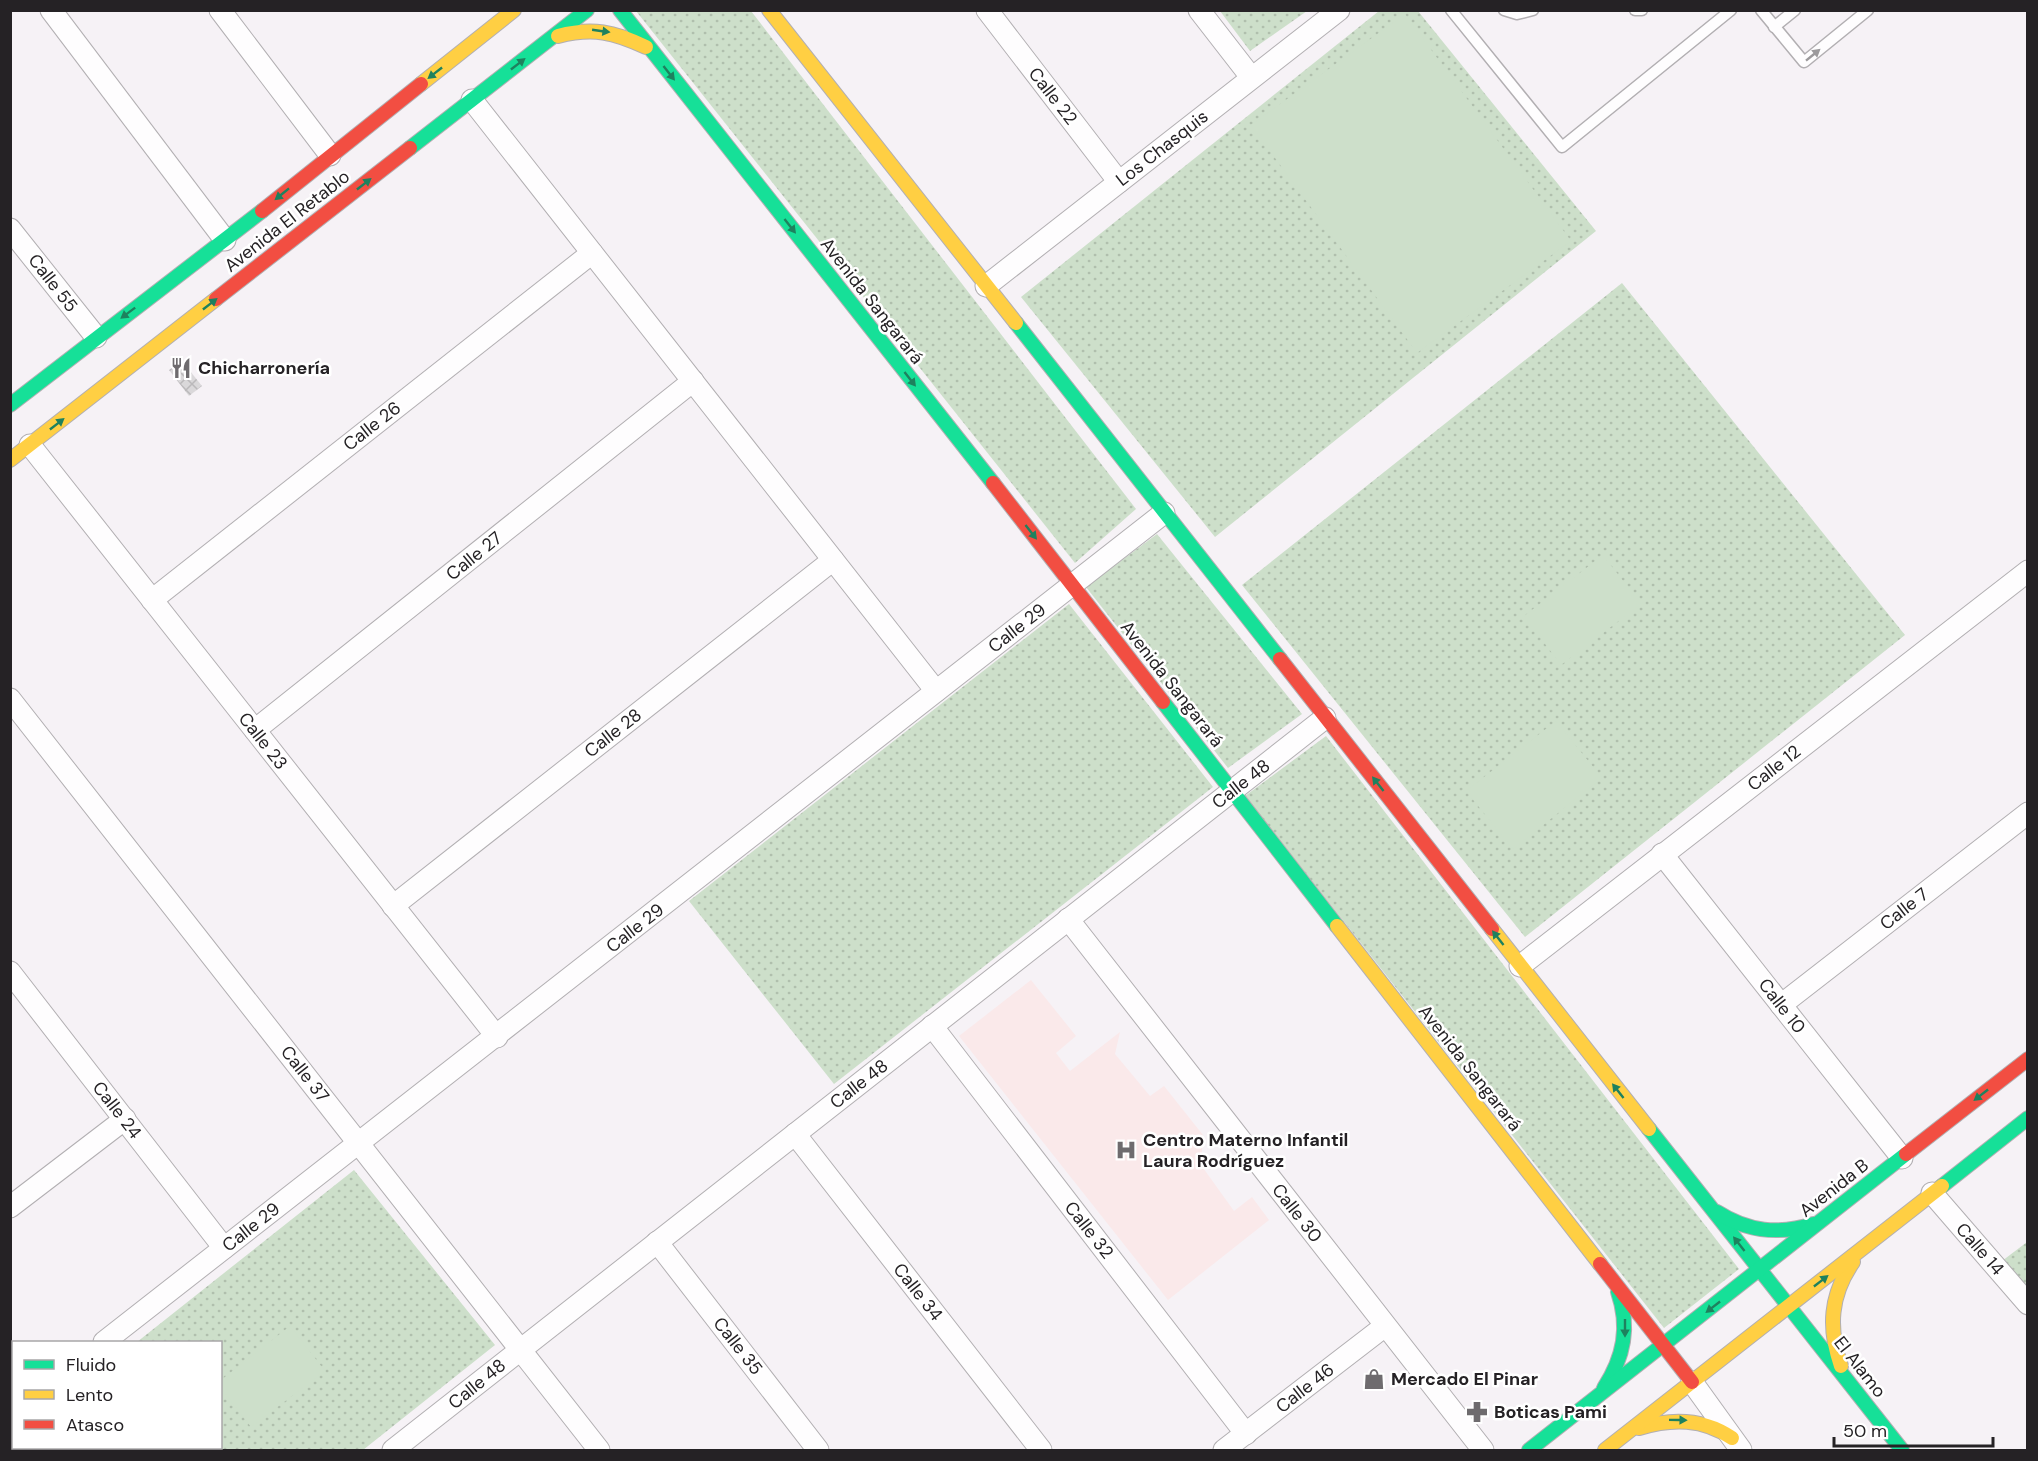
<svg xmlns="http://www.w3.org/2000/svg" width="2038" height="1461" viewBox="0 0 2038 1461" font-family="'DM Sans',sans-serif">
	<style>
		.medical { fill: #fae9ea }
		.grass { fill: url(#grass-dots) }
		.pitch { fill: #cddfca }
		.building { fill: url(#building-cross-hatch) }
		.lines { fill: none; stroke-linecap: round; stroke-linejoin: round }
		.lane-casing { stroke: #b2afb2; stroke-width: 13 }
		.street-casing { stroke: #b2afb2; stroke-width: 23 }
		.fast-casing { stroke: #b2afb2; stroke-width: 16 }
		.slow-casing { stroke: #b2afb2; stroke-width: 16 }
		.jam-casing { stroke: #b2afb2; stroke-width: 16 }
		.lane { stroke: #fefdfe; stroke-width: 10 }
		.street { stroke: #fefdfe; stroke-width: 21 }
		.fast { stroke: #16e098; stroke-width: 14 }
		.slow { stroke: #ffcf43; stroke-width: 14 }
		.jam { stroke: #f24e42; stroke-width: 14 }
		.oneway { fill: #1e815e }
		.oneway2 { fill: #9c9a9c }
		.labels { text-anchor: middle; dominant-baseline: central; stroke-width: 5; stroke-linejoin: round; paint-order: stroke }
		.street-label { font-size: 18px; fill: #252225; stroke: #fff }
		.poi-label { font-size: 18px; font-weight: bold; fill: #252225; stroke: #fff; text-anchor: start }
	</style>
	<defs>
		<pattern id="grass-dots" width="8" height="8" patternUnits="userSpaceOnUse" patternTransform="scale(1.5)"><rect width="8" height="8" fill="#cddfca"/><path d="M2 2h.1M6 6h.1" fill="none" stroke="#b0bfad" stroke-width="1.8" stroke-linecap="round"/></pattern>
		<pattern id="building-cross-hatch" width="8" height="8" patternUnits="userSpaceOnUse" patternTransform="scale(1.5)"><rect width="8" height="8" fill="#dad8da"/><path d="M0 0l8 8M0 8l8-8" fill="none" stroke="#bbb9bb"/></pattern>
	</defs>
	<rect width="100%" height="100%" fill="#f6f2f6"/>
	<!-- medical -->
	<path class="medical" d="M 1031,980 L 1076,1036 L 1056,1053 L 1070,1071 L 1120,1032 L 1115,1054 L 1150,1096 L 1164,1086 L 1203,1135 L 1201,1165 L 1234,1211 L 1252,1197 L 1269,1220 L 1168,1300 L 959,1036 Z"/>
	<!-- grass -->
	<g class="grass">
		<path d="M 636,11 L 751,11 L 1136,509 L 1075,563 Z"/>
		<path d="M 1220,11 L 1307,11 L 1250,51 Z"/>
		<path d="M 1379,11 L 1418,11 L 1596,231 L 1215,537 L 1021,297 Z"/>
		<path d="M 1622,283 L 1905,635 L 1525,937 L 1242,585 Z"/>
		<path d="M 1157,534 L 1302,714 L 1228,768 L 1086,587 Z"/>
		<path d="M 1069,604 L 1213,787 L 834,1084 L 689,901 Z"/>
		<path d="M 1326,736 L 1739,1269 L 1664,1328 L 1245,796 Z"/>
		<path d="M 354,1170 L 495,1345 L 363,1450 L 158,1450 L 156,1448 L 220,1448 L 220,1342 L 137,1342 Z"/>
		<path d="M 2027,1242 L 2027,1288 L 2002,1261 Z"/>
	</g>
	<!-- pitch -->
	<g class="pitch">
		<path d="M 1405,14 L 1571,241 L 1417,353 L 1251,125 Z"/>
		<path d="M 1603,555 L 1641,604 L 1561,665 L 1524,616 Z"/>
		<path d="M 1556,721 L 1602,778 L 1513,849 L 1466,791 Z"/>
		<path d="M 290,1326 L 325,1371 L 251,1427 L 221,1388 L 221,1380 Z"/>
	</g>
	<!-- building -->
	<path class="building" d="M 182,361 L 202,386 L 189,396 L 169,370 Z"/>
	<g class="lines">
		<defs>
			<g id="lane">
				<path d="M 1451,10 L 1562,147 L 1731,10"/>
				<path d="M 1504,10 L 1517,14 L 1533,10"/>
				<path d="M 1635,10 L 1642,10"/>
				<path d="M 1761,10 L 1804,62 L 1868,10"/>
				<path d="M 1774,27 L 1795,10"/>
			</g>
			<g id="street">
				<path d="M 51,10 L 225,240"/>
				<path d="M 220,10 L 330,155"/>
				<path d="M 987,10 L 1119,182"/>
				<path d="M 1199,10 L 1251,77"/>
				<path d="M 472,100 L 936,691"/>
				<path d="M 10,229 L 96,337"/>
				<path d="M 986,286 L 1339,10"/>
				<path d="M 30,445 L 497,1037"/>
				<path d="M 152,600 L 592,253"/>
				<path d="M 10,699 L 599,1450"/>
				<path d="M 255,730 L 693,381"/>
				<path d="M 1662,854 L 1902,1158"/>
				<path d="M 393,906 L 833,560"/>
				<path d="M 1068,919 L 1483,1450"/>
				<path d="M 1520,966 L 2028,571"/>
				<path d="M 10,972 L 224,1248"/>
				<path d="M 1781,1005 L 2028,813"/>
				<path d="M 932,1026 L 1246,1434"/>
				<path d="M 795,1134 L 1041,1450"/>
				<path d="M 1932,1193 L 2028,1304"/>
				<path d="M 10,1207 L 125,1119"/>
				<path d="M 657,1242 L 818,1450"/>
				<path d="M 104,1342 L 1164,513"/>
				<path d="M 1692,1382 L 1741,1450"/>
				<path d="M 10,1416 L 14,1414"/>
				<path d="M 393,1450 L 1325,718"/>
				<path d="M 1224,1450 L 1385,1326"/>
			</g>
			<g id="fast">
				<path d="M 620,10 L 993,483"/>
				<path d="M 410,148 L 587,10"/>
				<path d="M 1016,323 L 1280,659"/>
				<path d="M 10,405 L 262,211"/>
				<path d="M 1163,702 L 1337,926"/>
				<path d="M 1649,1129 L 1902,1450"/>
				<path d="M 1942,1186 L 2028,1118"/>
				<path d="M 1717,1212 C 1748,1232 1779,1235 1814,1224"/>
				<path d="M 1604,1388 C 1624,1357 1630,1327 1618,1292"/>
				<path d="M 1529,1450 L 1906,1154"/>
			</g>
			<g id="slow">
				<path d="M 769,10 L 1016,323"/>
				<path d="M 558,36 C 593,27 614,32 646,47"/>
				<path d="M 421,84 L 514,10"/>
				<path d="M 10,460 L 216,299"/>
				<path d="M 1337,926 L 1600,1264"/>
				<path d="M 1492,929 L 1649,1129"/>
				<path d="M 1841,1366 C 1828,1328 1830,1295 1853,1262"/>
				<path d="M 1639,1428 C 1672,1418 1703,1418 1732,1438"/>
				<path d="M 1605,1450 L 1942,1186"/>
			</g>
			<g id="jam">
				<path d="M 262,211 L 421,84"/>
				<path d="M 216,299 L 410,148"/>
				<path d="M 993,483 L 1163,702"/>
				<path d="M 1280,659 L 1492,929"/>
				<path d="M 1906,1154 L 2028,1059"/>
				<path d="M 1600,1264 L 1692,1382"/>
			</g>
		</defs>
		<!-- lane casing -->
		<use href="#lane" class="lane-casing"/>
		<!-- street casing -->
		<use href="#street" class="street-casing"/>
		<!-- fast casing -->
		<use href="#fast" class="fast-casing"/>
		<!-- slow casing -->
		<use href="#slow" class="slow-casing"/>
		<!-- jam casing -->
		<use href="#jam" class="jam-casing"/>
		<!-- lane -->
		<use href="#lane" class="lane"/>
		<!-- street -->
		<use href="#street" class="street"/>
		<!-- fast -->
		<use href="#fast" class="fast"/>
		<!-- slow -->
		<use href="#slow" class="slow"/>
		<!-- jam -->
		<use href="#jam" class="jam"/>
	</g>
	<!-- one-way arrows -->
	<defs><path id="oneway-solid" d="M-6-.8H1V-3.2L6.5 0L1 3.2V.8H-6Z" transform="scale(1.5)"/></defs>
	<g class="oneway">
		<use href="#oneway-solid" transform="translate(601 31) rotate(8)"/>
		<use href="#oneway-solid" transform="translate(518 64) rotate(-38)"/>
		<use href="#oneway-solid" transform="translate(435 73) rotate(142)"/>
		<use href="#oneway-solid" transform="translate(669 73) rotate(52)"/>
		<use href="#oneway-solid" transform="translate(364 184) rotate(-38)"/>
		<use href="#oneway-solid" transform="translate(282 194) rotate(141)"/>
		<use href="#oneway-solid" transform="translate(790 226) rotate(52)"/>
		<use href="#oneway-solid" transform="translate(210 304) rotate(-38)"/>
		<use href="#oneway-solid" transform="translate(128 313) rotate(143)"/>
		<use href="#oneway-solid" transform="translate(910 379) rotate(52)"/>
		<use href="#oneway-solid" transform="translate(57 424) rotate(-38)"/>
		<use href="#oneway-solid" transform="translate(1031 532) rotate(52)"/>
		<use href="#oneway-solid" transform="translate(1378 784) rotate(-128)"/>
		<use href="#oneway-solid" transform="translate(1498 938) rotate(-128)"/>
		<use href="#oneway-solid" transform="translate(1618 1091) rotate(-128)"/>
		<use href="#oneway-solid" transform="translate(1981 1095) rotate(142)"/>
		<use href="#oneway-solid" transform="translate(1739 1244) rotate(-128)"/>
		<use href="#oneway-solid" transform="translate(1821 1281) rotate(-38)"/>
		<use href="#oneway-solid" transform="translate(1713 1307) rotate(142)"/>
		<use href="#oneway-solid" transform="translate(1625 1328) rotate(90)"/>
		<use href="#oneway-solid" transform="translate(1678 1420) rotate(1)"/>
	</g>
	<use class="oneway2" href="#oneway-solid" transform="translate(1813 55) rotate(-39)"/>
	<!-- icons -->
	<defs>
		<symbol id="restaurant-bare" viewBox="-9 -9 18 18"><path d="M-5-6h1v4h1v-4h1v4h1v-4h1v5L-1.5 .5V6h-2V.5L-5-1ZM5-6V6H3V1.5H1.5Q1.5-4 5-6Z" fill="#6e6b6e" stroke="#fff" stroke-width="2.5" paint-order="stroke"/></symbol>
		<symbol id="hospital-bare" viewBox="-9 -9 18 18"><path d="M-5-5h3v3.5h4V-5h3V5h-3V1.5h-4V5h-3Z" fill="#6e6b6e" stroke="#fff" stroke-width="2.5" paint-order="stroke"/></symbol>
		<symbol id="shop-bare" viewBox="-9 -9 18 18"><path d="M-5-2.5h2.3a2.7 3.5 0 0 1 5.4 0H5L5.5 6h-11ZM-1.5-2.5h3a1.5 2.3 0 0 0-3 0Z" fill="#6e6b6e" stroke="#fff" stroke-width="2.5" paint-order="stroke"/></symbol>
		<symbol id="pharmacy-bare" viewBox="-9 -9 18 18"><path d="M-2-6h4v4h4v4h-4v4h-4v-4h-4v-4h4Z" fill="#6e6b6e" stroke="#fff" stroke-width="2.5" paint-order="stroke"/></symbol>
	</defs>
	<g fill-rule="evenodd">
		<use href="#restaurant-bare" x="166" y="353" width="30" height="30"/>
		<use href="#hospital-bare" x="1111" y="1135" width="30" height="30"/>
		<use href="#shop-bare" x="1359" y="1364" width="30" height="30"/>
		<use href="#pharmacy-bare" x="1462" y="1397" width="30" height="30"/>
	</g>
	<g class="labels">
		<!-- street labels -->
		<g class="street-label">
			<text transform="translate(1053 96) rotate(52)">Calle 22</text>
			<text transform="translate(1162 148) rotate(-38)">Los Chasquis</text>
			<text transform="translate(287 221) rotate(-38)">Avenida El Retablo</text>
			<text transform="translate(53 283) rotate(52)">Calle 55</text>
			<text transform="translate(872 301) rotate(52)">Avenida Sangarará</text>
			<text transform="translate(372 426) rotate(-38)">Calle 26</text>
			<text transform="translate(474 556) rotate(-39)">Calle 27</text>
			<text transform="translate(1017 628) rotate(-38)">Calle 29</text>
			<text transform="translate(1172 684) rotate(52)">Avenida Sangarará</text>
			<text transform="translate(613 733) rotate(-38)">Calle 28</text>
			<text transform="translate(263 741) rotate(52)">Calle 23</text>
			<text transform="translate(1774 768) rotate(-38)">Calle 12</text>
			<text transform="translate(1241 784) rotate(-38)">Calle 48</text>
			<text transform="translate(1904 909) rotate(-38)">Calle 7</text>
			<text transform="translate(635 928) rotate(-38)">Calle 29</text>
			<text transform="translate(1782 1006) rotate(52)">Calle 10</text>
			<text transform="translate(1470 1068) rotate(52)">Avenida Sangarará</text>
			<text transform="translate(305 1074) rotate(52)">Calle 37</text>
			<text transform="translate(859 1084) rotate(-38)">Calle 48</text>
			<text transform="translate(117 1110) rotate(52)">Calle 24</text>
			<text transform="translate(1834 1188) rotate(-38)">Avenida B</text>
			<text transform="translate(1297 1213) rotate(52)">Calle 30</text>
			<text transform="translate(251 1227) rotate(-38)">Calle 29</text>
			<text transform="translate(1089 1230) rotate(52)">Calle 32</text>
			<text transform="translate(1980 1249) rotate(49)">Calle 14</text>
			<text transform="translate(918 1292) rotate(52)">Calle 34</text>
			<text transform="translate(738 1346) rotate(52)">Calle 35</text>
			<text transform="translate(1860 1367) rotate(52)">El Alamo</text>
			<text transform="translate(477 1384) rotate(-39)">Calle 48</text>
			<text transform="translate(1305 1388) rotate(-38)">Calle 46</text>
		</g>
		<!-- poi labels -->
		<g class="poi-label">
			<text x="198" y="368">Chicharronería</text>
			<text x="1143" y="1140">Centro Materno Infantil<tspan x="1143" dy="21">Laura Rodríguez</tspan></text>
			<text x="1391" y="1379">Mercado El Pinar</text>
			<text x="1494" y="1412">Boticas Pami</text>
		</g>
	</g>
	<!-- border -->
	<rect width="2038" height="1461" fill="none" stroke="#252225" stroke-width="24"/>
	<!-- legend -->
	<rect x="12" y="1341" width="210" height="108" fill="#ffffff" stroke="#a8a7a8" stroke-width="1.5"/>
	<rect x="24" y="1360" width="30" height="9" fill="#16e098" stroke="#a8a7a8" stroke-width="1.5"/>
	<text x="66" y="1371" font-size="18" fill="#252225">Fluido</text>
	<rect x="24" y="1390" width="30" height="9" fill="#ffcf43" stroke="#a8a7a8" stroke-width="1.5"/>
	<text x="66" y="1401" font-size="18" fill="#252225">Lento</text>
	<rect x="24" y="1420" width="30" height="9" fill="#f24e42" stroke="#a8a7a8" stroke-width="1.5"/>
	<text x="66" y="1431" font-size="18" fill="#252225">Atasco</text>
	<!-- scale -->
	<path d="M1834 1437v9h159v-9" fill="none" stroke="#252225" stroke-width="3"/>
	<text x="1843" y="1437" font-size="18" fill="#252225" stroke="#ffffff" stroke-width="4.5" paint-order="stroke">50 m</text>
</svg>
